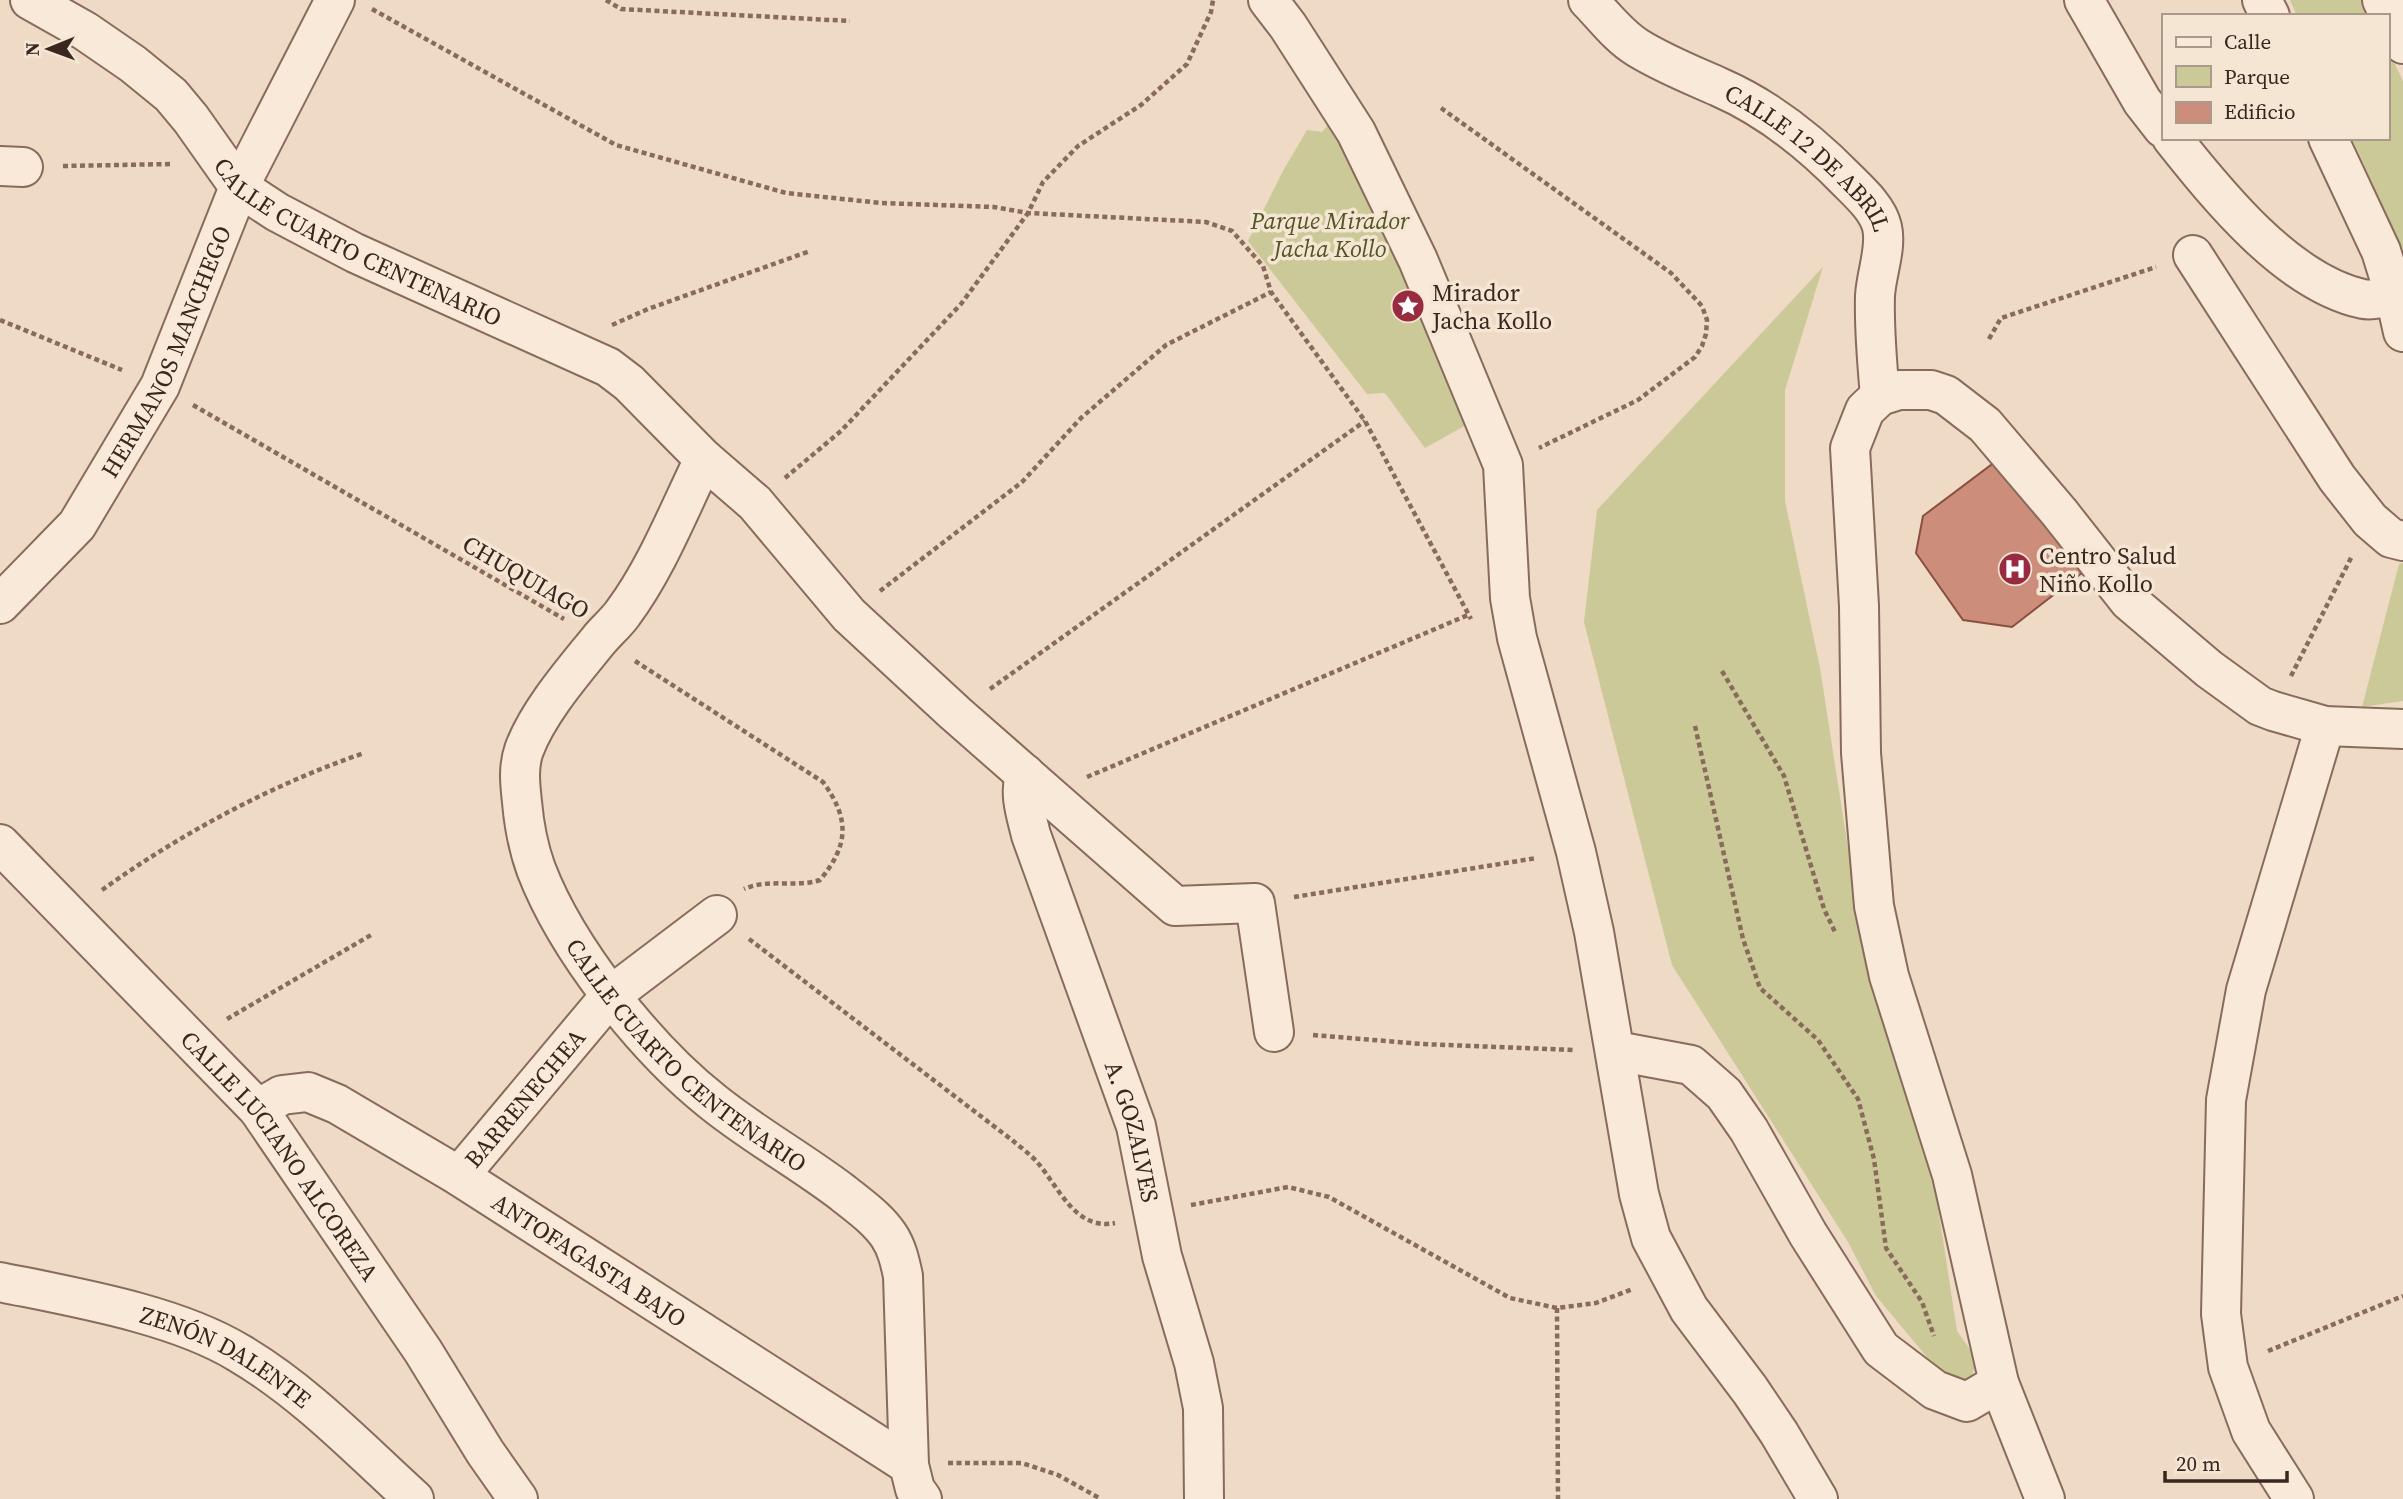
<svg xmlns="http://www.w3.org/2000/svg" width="2403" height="1499" viewBox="0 0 2403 1499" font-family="'Source Serif 4',serif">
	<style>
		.green { fill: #ccc999 }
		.building { fill: #cc8e7b; stroke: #885041; stroke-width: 2 }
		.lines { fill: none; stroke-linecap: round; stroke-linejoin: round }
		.minor-casing { stroke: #896b5b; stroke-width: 42 }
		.path { stroke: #896b5b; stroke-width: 4.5; stroke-dasharray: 5 3.5; stroke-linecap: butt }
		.minor { stroke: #f9e9d8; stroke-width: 38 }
		.labels { text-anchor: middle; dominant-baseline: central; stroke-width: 7; stroke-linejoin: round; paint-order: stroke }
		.street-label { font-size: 24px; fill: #39271f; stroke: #f5e6d4 }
		.park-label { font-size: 24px; font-style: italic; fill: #525526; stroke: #f5e6d4 }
		.poi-label { font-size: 24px; fill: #39271f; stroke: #f5e6d4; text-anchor: start }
	</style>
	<rect width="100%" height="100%" fill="#eedac5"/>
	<!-- green -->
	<g class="green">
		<path d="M 2290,0 L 2365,0 L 2372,16 L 2297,16 Z"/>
		<path d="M 2387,48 L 2403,81 L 2403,250 L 2352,138 L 2387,138 Z"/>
		<path d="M 1342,109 L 1484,415 L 1425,448 L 1385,393 L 1367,394 L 1248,241 L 1283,171 L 1307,130 L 1322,132 Z"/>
		<path d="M 1823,267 L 1785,390 L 1785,501 L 1820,668 L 1863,945 L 1928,1142 L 1957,1331 L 1978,1361 L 1969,1381 L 1936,1368 L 1876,1296 L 1848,1242 L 1672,965 L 1584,622 L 1597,510 Z"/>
		<path d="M 2403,563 L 2403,701 L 2362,707 L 2399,564 Z"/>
	</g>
	<!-- building -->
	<path class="building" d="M 1995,462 L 2083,572 L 2012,627 L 1963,620 L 1916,553 L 1923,516 Z"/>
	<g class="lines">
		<defs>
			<g id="minor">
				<path id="s1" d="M 30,0 L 85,31 L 133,64 L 171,95 L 191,119 L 239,187 L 277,212 L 355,253 L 608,367 L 629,383 L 704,459 L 755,503 L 849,615 L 955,713 L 1175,906 L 1255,903 L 1274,1032"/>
				<path d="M 1268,0 L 1288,26 L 1356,132 L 1418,260 L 1503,465 L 1510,598 L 1517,638 L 1576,852 L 1594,932 L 1639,1194 L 1651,1238 L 1689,1309 L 1750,1390 L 1779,1433 L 1818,1499"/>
				<path id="s2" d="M 1588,0 C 1604,16 1618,36 1638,48 C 1664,64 1692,75 1719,87 C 1767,108 1811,143 1847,180 C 1860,193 1878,209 1882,227 C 1887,248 1876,274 1875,296 C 1874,329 1877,363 1880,396"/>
				<path d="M 2084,0 L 2142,101 L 2163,128"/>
				<path d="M 2262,0 L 2270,16"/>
				<path d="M 2382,0 L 2403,44"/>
				<path d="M 2172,138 C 2218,196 2288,283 2363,299 C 2373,301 2385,297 2395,296"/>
				<path d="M 2328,138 L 2381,251 L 2395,296 L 2403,332"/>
				<path d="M 0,166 L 23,167"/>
				<path d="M 2193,255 L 2337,478 L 2370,520 L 2391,538 L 2403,541"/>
				<path id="s3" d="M 704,459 C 679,510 657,567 623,613 C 616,623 606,631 598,641 C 573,672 538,712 524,750 C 518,767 520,784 522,802 C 524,825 528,847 536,869 C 567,950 646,1049 713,1102 C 754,1135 801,1161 843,1193 C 859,1206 878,1219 889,1236 C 897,1248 900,1262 903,1276 L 909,1465 L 915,1489 L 922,1499"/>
				<path id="s4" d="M 0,604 L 77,525 L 160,386 L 239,187 L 335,0"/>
				<path id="s5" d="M 1025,774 C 1019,795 1026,814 1031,835 L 1136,1126 L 1162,1256 L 1194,1363 L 1203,1408 L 1204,1499"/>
				<path id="s6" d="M 0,844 L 258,1109 L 423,1351 L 485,1452 L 518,1499"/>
				<path d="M 1616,1051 L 1691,1065 L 1724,1094 L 1749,1130 L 1808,1234 L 1881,1349 L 1935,1390 L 1967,1402 L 1999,1383 L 1952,1175 L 1889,976 L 1874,906 L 1861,753 L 1859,606 L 1850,448 L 1865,410 L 1880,396 L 1899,390 L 1931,390 L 1946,395 L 1985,425 L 2059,512 L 2129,601 L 2209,669 L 2260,706 L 2273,711 L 2325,726 L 2403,729"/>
				<path id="s7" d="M 258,1109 L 282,1095 L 308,1092 L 337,1104 L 459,1176 L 909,1465"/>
				<path id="s8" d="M 459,1176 L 610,996 L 717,915"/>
				<path id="s9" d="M 0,1282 C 73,1297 175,1314 239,1353 C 305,1392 358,1448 414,1499"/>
				<path d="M 1999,1383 L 2045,1499"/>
				<path d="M 2294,1499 L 2251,1431 L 2228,1367 L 2221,1314 L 2226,1100 L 2246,990 L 2325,726"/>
			</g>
		</defs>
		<!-- minor casing -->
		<use href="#minor" class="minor-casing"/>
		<!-- path -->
		<g class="path">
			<path d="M 606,0 L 621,9 L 850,21"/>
			<path d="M 372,9 L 616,145 L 786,193 L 881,203 L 994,207 L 1028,213 L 1206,222 L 1232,231 L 1263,266 L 1271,292 L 1365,421 L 1471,619"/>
			<path d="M 1441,108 L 1671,273 L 1702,306 L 1707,320 L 1706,334 L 1702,346 L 1695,357 L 1638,400 L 1539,448"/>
			<path d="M 63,166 L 173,164"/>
			<path d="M 0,320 L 122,370"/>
			<path d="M 612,325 L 648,309 L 810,251"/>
			<path d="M 1989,339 L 2001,318 L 2156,267"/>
			<path d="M 193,405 L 564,619"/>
			<path d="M 785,478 L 841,431 L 961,304 L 1028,213 L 1043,182 L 1078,146 L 1141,105 L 1187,64 L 1211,12 L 1213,0"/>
			<path d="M 880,591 L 1022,482 L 1081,418 L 1166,345 L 1271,292"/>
			<path d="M 635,661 L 823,782 C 850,819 849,845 820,880 C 795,888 769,878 744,889"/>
			<path d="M 1722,671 L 1784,776 L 1824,909 L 1836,934"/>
			<path d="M 2291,676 L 2352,556"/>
			<path d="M 990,689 L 1365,421"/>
			<path d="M 1695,726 L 1743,939 L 1760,988 L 1818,1040 L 1858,1099 L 1874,1159 L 1886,1248 L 1922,1302 L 1934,1336"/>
			<path d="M 1087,777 L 1468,615"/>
			<path d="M 102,890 C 182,833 271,785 364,753"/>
			<path d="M 1294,897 L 1537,858"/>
			<path d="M 749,939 L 1012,1140 C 1020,1147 1030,1154 1037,1162 C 1059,1187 1075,1231 1115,1223"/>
			<path d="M 227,1019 L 371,935"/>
			<path d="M 1313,1035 L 1422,1044 L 1574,1050"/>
			<path d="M 1191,1205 L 1288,1187 L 1329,1197 L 1510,1298 L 1557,1308 L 1596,1303 L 1633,1289"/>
			<path d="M 1557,1308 L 1558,1499"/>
			<path d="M 2268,1351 L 2403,1296"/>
			<path d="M 948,1463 L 1022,1463 L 1058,1475 L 1101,1499"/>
		</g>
		<!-- minor -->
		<use href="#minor" class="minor"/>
	</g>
	<!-- icons -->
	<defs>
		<symbol id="sight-disc" viewBox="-11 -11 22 22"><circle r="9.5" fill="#982b40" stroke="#f5e6d4"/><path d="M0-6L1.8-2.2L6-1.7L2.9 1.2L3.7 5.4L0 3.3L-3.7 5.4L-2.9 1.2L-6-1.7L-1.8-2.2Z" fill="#fff"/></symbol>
		<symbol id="hospital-disc" viewBox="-11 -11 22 22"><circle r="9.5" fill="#982b40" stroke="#f5e6d4"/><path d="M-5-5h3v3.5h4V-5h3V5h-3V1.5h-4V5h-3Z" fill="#fff"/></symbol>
	</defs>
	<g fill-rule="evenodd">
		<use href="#sight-disc" x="1389" y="287" width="38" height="38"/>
		<use href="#hospital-disc" x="1996" y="550" width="38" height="38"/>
	</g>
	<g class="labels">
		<!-- street labels -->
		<g class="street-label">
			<text stroke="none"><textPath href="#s2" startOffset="275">CALLE 12 DE ABRIL</textPath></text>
			<text stroke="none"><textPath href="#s1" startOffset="415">CALLE CUARTO CENTENARIO</textPath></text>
			<text stroke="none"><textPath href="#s4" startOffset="306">HERMANOS MANCHEGO</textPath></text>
			<text transform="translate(526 577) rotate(30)">CHUQUIAGO</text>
			<text stroke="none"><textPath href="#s3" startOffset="709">CALLE CUARTO CENTENARIO</textPath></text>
			<text stroke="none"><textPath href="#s8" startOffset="102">BARRENECHEA</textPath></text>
			<text stroke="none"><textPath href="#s5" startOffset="376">A. GOZALVES</textPath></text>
			<text stroke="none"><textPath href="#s6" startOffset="420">CALLE LUCIANO ALCOREZA</textPath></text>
			<text stroke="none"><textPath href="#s7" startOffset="382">ANTOFAGASTA BAJO</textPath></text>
			<text stroke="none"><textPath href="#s9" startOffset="240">ZENÓN DALENTE</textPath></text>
		</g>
		<!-- park labels -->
		<g class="park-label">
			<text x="1330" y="220">Parque Mirador<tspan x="1330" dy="28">Jacha Kollo</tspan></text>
		</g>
		<!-- poi labels -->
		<g class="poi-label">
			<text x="1432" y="292">Mirador<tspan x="1432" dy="28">Jacha Kollo</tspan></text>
			<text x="2039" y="555">Centro Salud<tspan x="2039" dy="28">Niño Kollo</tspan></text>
		</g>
	</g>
	<!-- legend -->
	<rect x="2162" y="14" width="228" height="126" fill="#f5e6d4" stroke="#aa9a8c" stroke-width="2"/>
	<rect x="2176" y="37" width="35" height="10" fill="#f9e9d8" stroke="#aa9a8c" stroke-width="2"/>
	<text x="2224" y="49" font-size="21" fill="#39271f">Calle</text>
	<rect x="2176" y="66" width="35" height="21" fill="#ccc999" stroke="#aa9a8c" stroke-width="2"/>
	<text x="2224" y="84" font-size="21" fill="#39271f">Parque</text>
	<rect x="2176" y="102" width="35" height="21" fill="#cc8e7b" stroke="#aa9a8c" stroke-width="2"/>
	<text x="2224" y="119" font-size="21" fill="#39271f">Edificio</text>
	<!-- north arrow -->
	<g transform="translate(49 49) rotate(269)" stroke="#f5e6d4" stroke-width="5" paint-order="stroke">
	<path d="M0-5L12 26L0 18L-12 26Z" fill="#39271f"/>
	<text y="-10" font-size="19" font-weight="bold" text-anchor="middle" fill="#39271f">N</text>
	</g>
	<!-- scale -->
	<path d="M2165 1471v10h122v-10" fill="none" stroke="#39271f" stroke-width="3.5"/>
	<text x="2176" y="1471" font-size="21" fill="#39271f" stroke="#f5e6d4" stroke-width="5" paint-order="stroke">20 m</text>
</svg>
